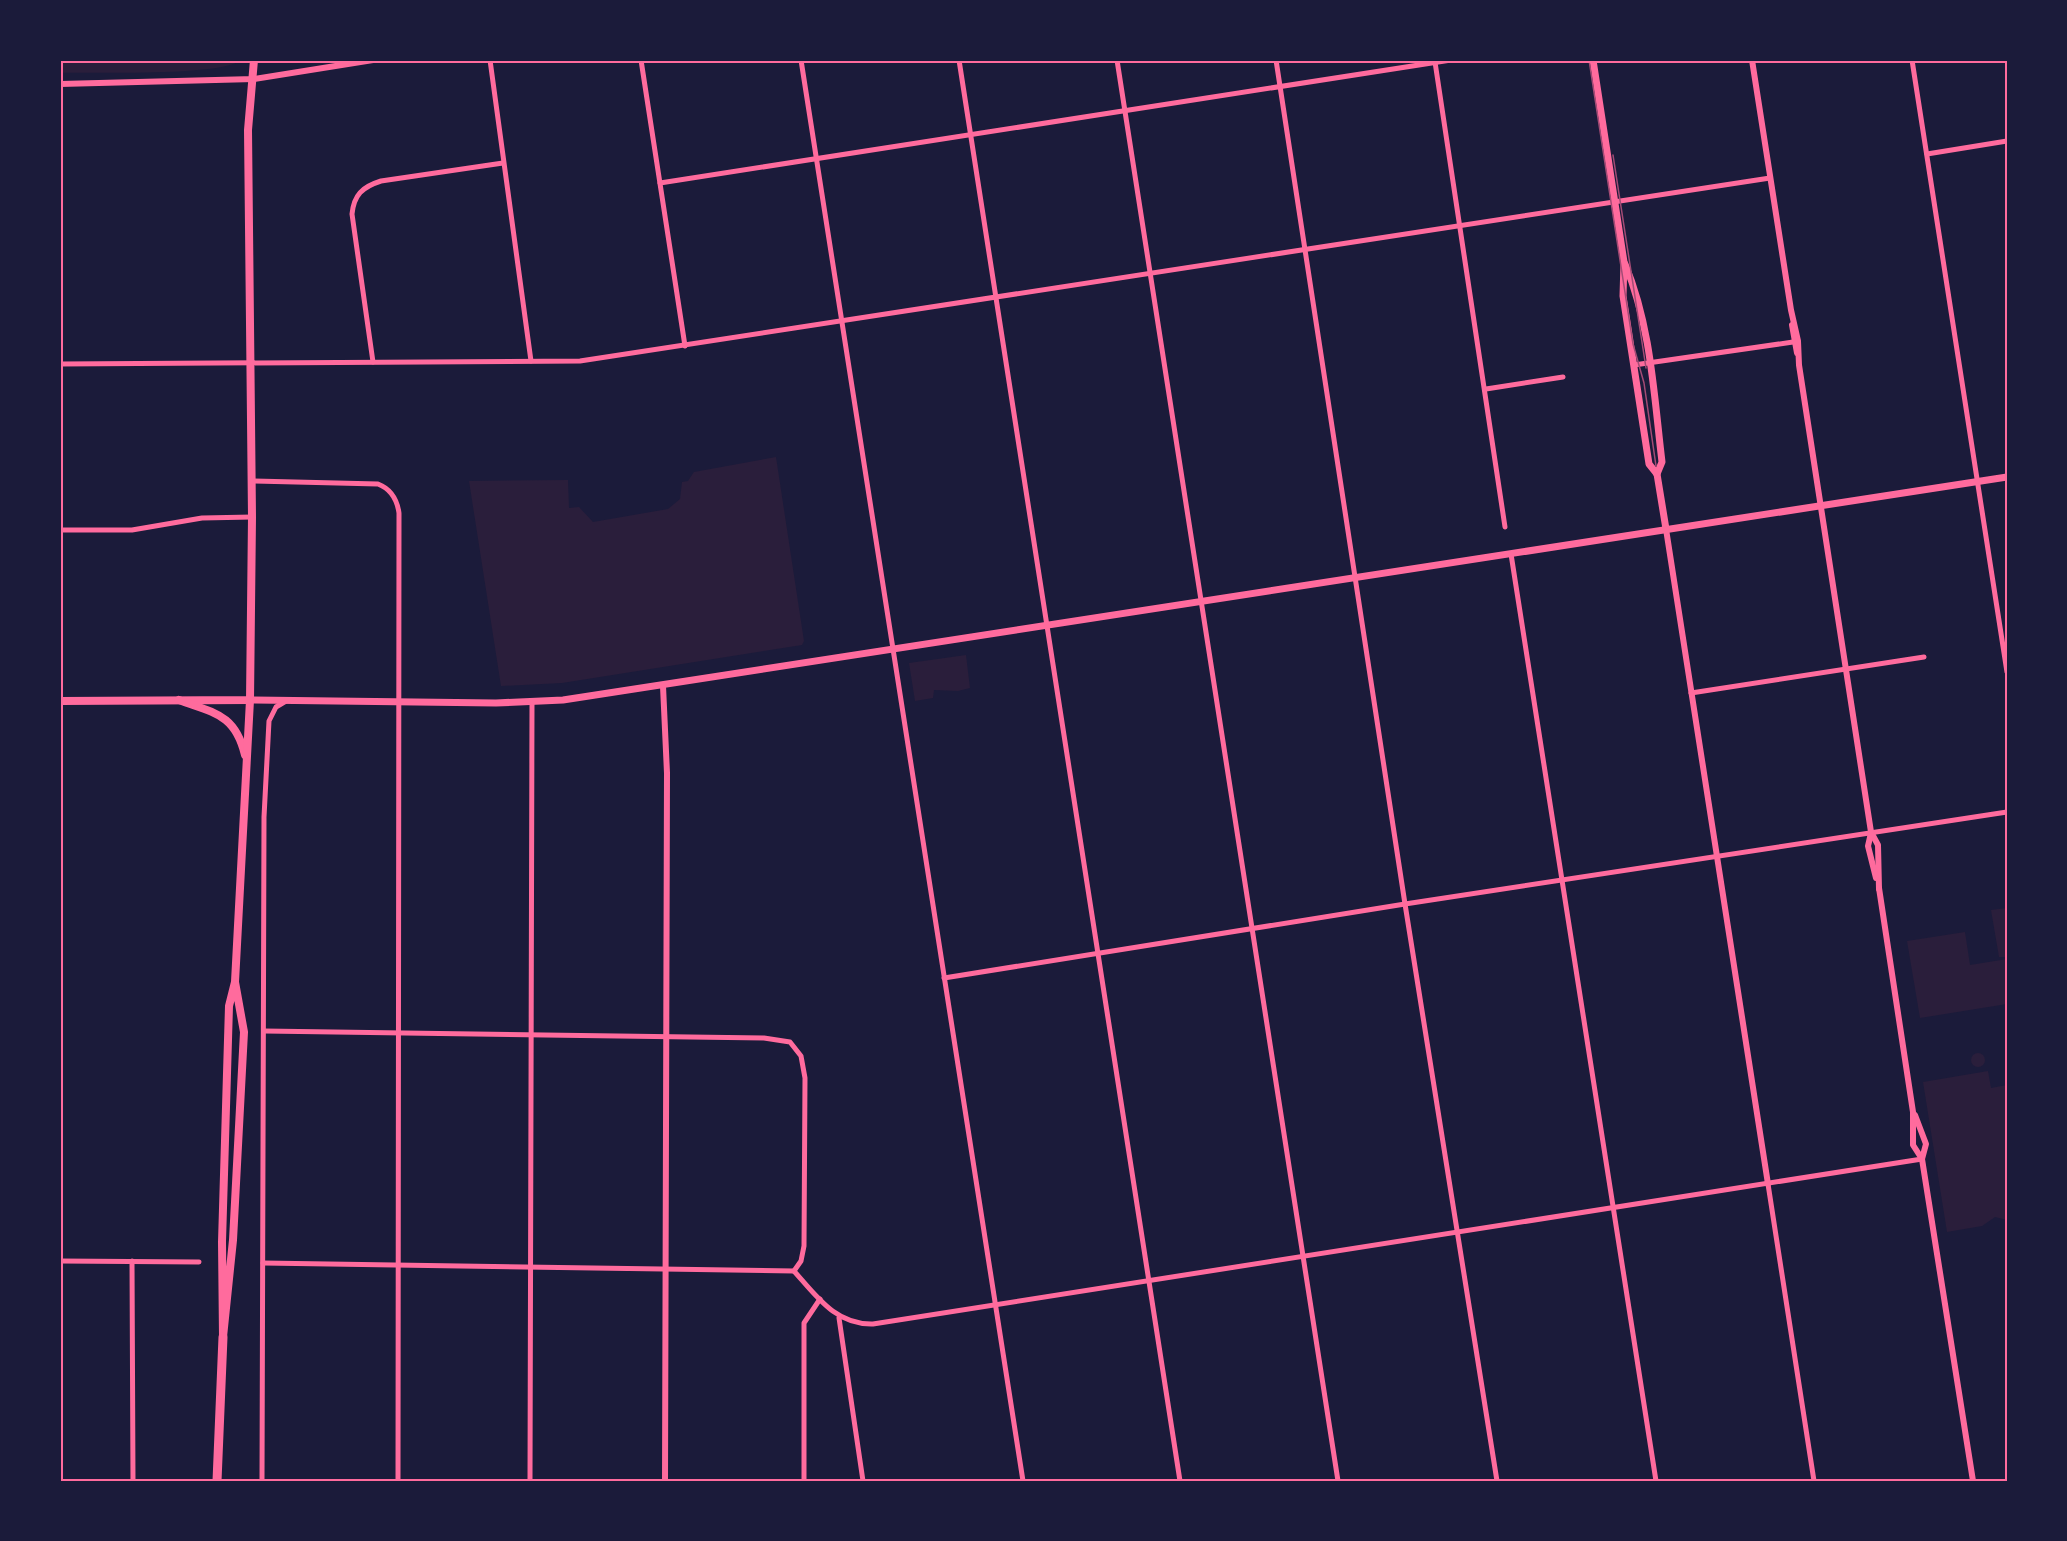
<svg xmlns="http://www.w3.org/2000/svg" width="2067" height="1541" viewBox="0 0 2067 1541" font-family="'Varela Round',sans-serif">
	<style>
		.green { fill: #2a1e3b }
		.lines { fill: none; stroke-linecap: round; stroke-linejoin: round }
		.minor { stroke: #ff6b9d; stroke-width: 5 }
		.tertiary { stroke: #ff6b9d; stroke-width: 6 }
		.secondary { stroke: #ff6b9d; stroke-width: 7 }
		.primary { stroke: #ff6b9d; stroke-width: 8 }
		.trunk { stroke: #ff6b9d; stroke-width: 8 }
		.motorway { stroke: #ff6b9d; stroke-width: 9 }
		.tram { stroke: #a44b75; stroke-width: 1.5 }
		.neatline { fill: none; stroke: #ff6b9d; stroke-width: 2 }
	</style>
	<rect width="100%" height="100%" fill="#1b1b3a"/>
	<!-- green -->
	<g class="green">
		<path d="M 60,60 L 238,60 L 238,62 C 211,76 97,72 60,73 Z"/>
		<path d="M 776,457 L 804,641 L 802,645 L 562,683 L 501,686 L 469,481 L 568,480 L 569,508 L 579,507 L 593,522 L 668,509 L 680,499 L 682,482 L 688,481 L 694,472 Z"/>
		<path d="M 966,655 L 970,688 L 958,691 L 934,690 L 933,698 L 915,701 L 909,663 Z"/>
		<path d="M 2007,908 L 2007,957 L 1999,957 L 1991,910 Z"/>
		<path d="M 1965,932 L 1970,965 L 2007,959 L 2007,1004 L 1920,1018 L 1907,941 Z"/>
		<circle cx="1978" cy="1060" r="7"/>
		<path d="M 1988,1071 L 1991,1088 L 2007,1085 L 2007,1220 L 1995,1217 L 1982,1226 L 1947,1232 L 1923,1082 Z"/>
	</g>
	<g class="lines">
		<!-- minor -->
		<g class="minor">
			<path d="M 490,60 L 531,361"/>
			<path d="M 641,60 L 685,346"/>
			<path d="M 801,60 L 1023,1481"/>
			<path d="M 959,60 L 1180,1481"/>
			<path d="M 1117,60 L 1338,1481"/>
			<path d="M 1276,60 L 1405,904 L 1497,1481"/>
			<path d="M 1912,60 L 2007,672"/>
			<path d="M 1435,62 L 1505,527"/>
			<path d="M 1927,154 L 2007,141"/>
			<path d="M 660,183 L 1451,60"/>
			<path d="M 373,362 L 352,214 C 354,195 362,187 381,181 L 503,163"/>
			<path d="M 60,364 L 580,361 L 1770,178"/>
			<path d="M 1634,365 L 1793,342"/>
			<path d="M 1486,389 L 1563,377"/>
			<path d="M 252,481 L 378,484 C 391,489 397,499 399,513 L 398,1481"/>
			<path d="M 60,530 L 132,530 L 202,518 L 252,517"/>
			<path d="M 1511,554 L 1656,1481"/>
			<path d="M 1691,693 L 1924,657"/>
			<path d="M 944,978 L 1405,904 L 2007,812"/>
			<path d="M 264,1031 L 764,1038 L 790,1042 L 801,1056 L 805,1078 L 804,1246 L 801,1261 L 794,1271"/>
			<path d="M 1768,1184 L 1814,1481"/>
			<path d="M 60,1261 L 199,1262"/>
			<path d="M 132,1261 L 133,1481"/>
			<path d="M 263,1263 L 794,1271"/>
			<path d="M 794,1271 C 817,1297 836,1325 873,1324 L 1922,1159"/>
			<path d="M 839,1318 L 863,1481"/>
			<path d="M 262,1481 L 264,817 L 269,721 L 276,707 L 286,701"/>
			<path d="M 530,1481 L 532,703"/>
			<path d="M 804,1481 L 804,1323 L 820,1299"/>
		</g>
		<!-- tertiary -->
		<g class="tertiary">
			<path d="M 1752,60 L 1791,310 L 1798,341 L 1799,365 L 1871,832 L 1878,845 L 1879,889"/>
			<path d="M 60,84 L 254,79 L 373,60"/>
			<path d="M 1792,325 L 1797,353"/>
			<path d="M 1666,529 L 1768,1184"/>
			<path d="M 663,686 L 667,773 L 665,1481"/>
			<path d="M 1871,833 L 1868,846 L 1876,878"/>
			<path d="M 1879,888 L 1913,1112 L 1913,1145 L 1922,1159 L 1973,1481"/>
			<path d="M 1915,1115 L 1926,1144 L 1922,1159"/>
		</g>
		<!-- secondary -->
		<g class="secondary">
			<path d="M 1593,60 L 1624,262 L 1623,296 L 1649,464 L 1657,474 L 1666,529"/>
			<path d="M 1625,264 C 1651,326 1654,396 1662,462 L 1657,474"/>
			<path d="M 250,700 L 496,703 L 563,700 L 2007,477"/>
		</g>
		<!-- primary -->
		<path class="primary" d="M 60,701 L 250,700 L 252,517 L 248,130 L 254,60"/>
		<!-- trunk -->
		<g class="trunk">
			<path d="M 179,700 C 214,713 235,714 245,755"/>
			<path d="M 235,982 L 244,1032 L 233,1240 L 223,1337 L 222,1242 L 229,1006 L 235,982 L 250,700"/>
		</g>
		<!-- motorway -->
		<path class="motorway" d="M 217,1481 L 223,1337"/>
		<!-- tram -->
		<g class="tram">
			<path d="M 1589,60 L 1633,344 L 1644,383 L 1656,466"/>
			<path d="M 1613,155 L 1646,368"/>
		</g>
	</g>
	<!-- border -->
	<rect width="2067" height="1541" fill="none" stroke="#1b1b3a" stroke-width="123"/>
	<rect x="62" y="62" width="1944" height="1418" class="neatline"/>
</svg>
